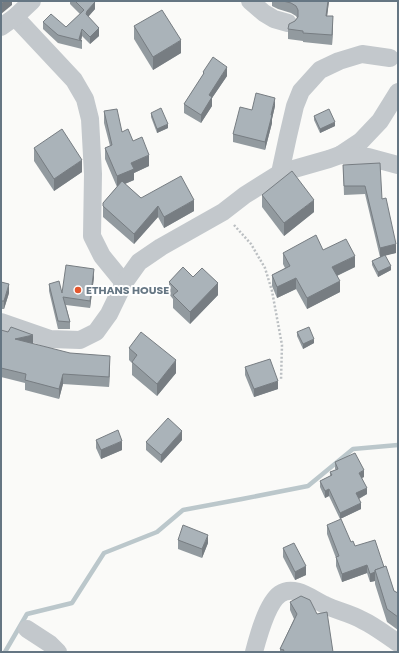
<svg xmlns="http://www.w3.org/2000/svg" width="399" height="653" viewBox="0 0 399 653" font-family="Poppins,sans-serif">
	<style>
		.lines { fill: none; stroke-linecap: round; stroke-linejoin: round }
		.stream { stroke: #bbc7cb; stroke-width: 4.5 }
		.path { stroke: #bbbfc2; stroke-width: 2.5; stroke-dasharray: 2 2; stroke-linecap: butt }
		.minor { stroke: #c3c8cc; stroke-width: 18 }
		.wall { fill: #929a9f }
		.shaded-wall { fill: #777d82 }
		.building { fill: #aab3b9; stroke: #777d82 }
		.poi-dot { fill: #e4572e; stroke: #fff; stroke-width: 1.5 }
		.labels { text-anchor: middle; dominant-baseline: central; stroke-width: 4; stroke-linejoin: round; paint-order: stroke }
		.poi-label { font-size: 11px; font-weight: bold; fill: #657683; stroke: #fff; text-anchor: start }
	</style>
	<rect width="100%" height="100%" fill="#fafaf8"/>
	<g class="lines">
		<!-- stream -->
		<path class="stream" d="M 5,652 L 27,614 L 72,603 L 104,553 L 157,532 L 183,510 L 242,499 L 308,486 L 353,449 L 398,445"/>
		<!-- path -->
		<path class="path" d="M 234,225 L 251,244 L 265,268 L 272,291 L 282,345 L 281,380"/>
		<!-- minor -->
		<g class="minor">
			<path d="M 250,1 L 264,13 L 274,19 L 288,23"/>
			<path d="M 15,17 L 74,80 L 85,99 L 90,119 L 93,174 L 92,236 L 102,256 L 124,283"/>
			<path d="M 1,27 L 15,17 L 32,1"/>
			<path d="M 340,155 L 361,141 L 380,121 L 398,92"/>
			<path d="M 280,173 L 329,159 L 340,155 L 368,157 L 398,165"/>
			<path d="M 1,322 L 50,339 L 80,340 L 96,332 L 109,314 L 124,283 L 139,262 L 161,247 L 223,212 L 245,195 L 280,173 L 288,136 L 295,106 L 301,91 L 320,70 L 339,61 L 362,54 L 390,58"/>
			<path d="M 27,629 L 50,644 L 58,652"/>
			<path d="M 254,652 C 258,637 267,603 280,594 C 294,584 312,599 325,605 C 337,611 350,613 362,620 C 375,626 386,635 398,643"/>
		</g>
	</g>
	<!-- wall -->
	<g class="wall">
		<path d="M 70,1 L 95,1 L 95,9 L 88,17 L 99,36 L 90,44 L 82,36 L 81,40 L 82,41 L 82,49 L 58,43 L 43,29 L 43,22 L 66,27 L 80,14 L 70,4 Z"/>
		<path d="M 272,1 L 329,1 L 327,16 L 333,26 L 332,45 L 303,42 L 303,41 L 288,39 L 288,29 L 297,18 L 296,16 L 291,13 L 278,9 L 272,6 Z"/>
		<path d="M 134,26 L 181,53 L 153,70 L 134,39 Z"/>
		<path d="M 203,72 L 227,76 L 212,98 L 212,106 L 201,123 L 184,113 L 184,104 L 203,75 Z"/>
		<path d="M 275,106 L 272,119 L 272,123 L 265,150 L 233,142 L 233,134 L 252,110 Z"/>
		<path d="M 104,111 L 122,132 L 133,141 L 149,166 L 134,173 L 134,180 L 125,184 L 141,198 L 194,211 L 164,228 L 158,217 L 134,244 L 103,217 L 103,203 L 117,187 L 105,159 L 105,148 L 110,146 L 104,123 Z"/>
		<path d="M 151,113 L 168,128 L 157,133 L 151,117 Z"/>
		<path d="M 314,116 L 335,126 L 320,133 L 314,120 Z"/>
		<path d="M 34,148 L 82,172 L 54,191 L 34,161 Z"/>
		<path d="M 343,165 L 382,199 L 396,253 L 385,255 L 391,270 L 378,277 L 372,265 L 372,261 L 382,256 L 380,257 L 365,194 L 344,195 Z"/>
		<path d="M 262,195 L 314,212 L 284,236 L 262,207 Z"/>
		<path d="M 323,250 L 355,267 L 337,276 L 340,292 L 307,309 L 296,289 L 277,298 L 272,286 L 272,275 L 285,268 L 283,264 L 283,253 Z"/>
		<path d="M 94,277 L 90,308 L 66,305 L 70,322 L 70,329 L 58,329 L 49,291 L 49,284 L 62,293 Z"/>
		<path d="M 193,277 L 218,295 L 190,324 L 173,308 L 173,299 L 169,294 L 169,282 Z"/>
		<path d="M 1,282 L 9,293 L 4,309 L 1,309 Z"/>
		<path d="M 1,330 L 33,344 L 110,366 L 109,387 L 63,384 L 59,399 L 25,390 L 25,383 L 1,377 Z"/>
		<path d="M 297,332 L 314,343 L 303,349 L 297,336 Z"/>
		<path d="M 129,348 L 176,373 L 157,396 L 132,375 L 132,363 L 129,360 Z"/>
		<path d="M 245,367 L 278,389 L 254,397 L 245,375 Z"/>
		<path d="M 96,440 L 122,450 L 101,459 L 96,448 Z"/>
		<path d="M 182,440 L 161,463 L 146,450 L 146,442 Z"/>
		<path d="M 335,462 L 364,477 L 362,478 L 367,494 L 359,499 L 361,509 L 340,519 L 329,496 L 325,498 L 320,487 L 320,481 L 330,476 L 330,472 L 336,470 L 335,469 Z"/>
		<path d="M 327,525 L 351,542 L 355,546 L 384,567 L 394,591 L 398,593 L 398,630 L 387,622 L 375,584 L 375,581 L 370,582 L 367,573 L 342,582 L 336,566 L 336,558 L 327,534 Z"/>
		<path d="M 178,540 L 208,543 L 202,558 L 178,549 Z"/>
		<path d="M 283,548 L 306,575 L 295,580 L 283,557 Z"/>
		<path d="M 290,602 L 333,652 L 280,652 L 280,649 L 294,619 L 290,610 Z"/>
	</g>
	<!-- shaded-wall -->
	<g class="shaded-wall">
		<path d="M 4,1 L 12,1 L 12,5 L 1,14 L 1,3 Z"/>
		<path d="M 328,1 L 329,1 L 326,25 L 326,16 Z"/>
		<path d="M 95,2 L 95,9 L 87,18 L 86,14 L 87,11 Z"/>
		<path d="M 333,16 L 333,26 L 332,45 L 332,35 Z"/>
		<path d="M 99,28 L 99,36 L 90,44 L 90,37 Z"/>
		<path d="M 82,29 L 82,36 L 81,41 L 79,39 Z"/>
		<path d="M 181,40 L 181,53 L 153,70 L 153,57 Z"/>
		<path d="M 227,67 L 227,76 L 212,98 L 212,106 L 201,123 L 201,115 L 209,95 Z"/>
		<path d="M 275,98 L 275,106 L 272,119 L 272,123 L 265,150 L 265,142 Z"/>
		<path d="M 335,122 L 335,126 L 320,133 L 320,129 Z"/>
		<path d="M 168,124 L 168,128 L 157,133 L 157,129 Z"/>
		<path d="M 149,155 L 149,166 L 134,173 L 134,180 L 117,187 L 117,176 L 131,163 Z"/>
		<path d="M 82,160 L 82,172 L 54,191 L 54,179 Z"/>
		<path d="M 194,200 L 194,211 L 164,228 L 164,217 Z"/>
		<path d="M 314,200 L 314,212 L 284,236 L 284,223 Z"/>
		<path d="M 158,206 L 158,217 L 134,244 L 134,234 Z"/>
		<path d="M 396,244 L 396,253 L 380,257 L 380,248 Z"/>
		<path d="M 355,256 L 355,267 L 332,278 L 332,267 Z"/>
		<path d="M 391,266 L 391,270 L 378,277 L 378,272 Z"/>
		<path d="M 94,269 L 94,277 L 90,308 L 90,301 Z"/>
		<path d="M 296,278 L 296,289 L 277,298 L 277,287 Z"/>
		<path d="M 340,281 L 340,292 L 307,309 L 307,298 Z"/>
		<path d="M 218,283 L 218,295 L 190,324 L 190,312 Z"/>
		<path d="M 9,284 L 9,293 L 4,309 L 4,301 Z"/>
		<path d="M 33,335 L 33,344 L 15,339 Z"/>
		<path d="M 314,339 L 314,343 L 303,349 L 303,344 Z"/>
		<path d="M 110,356 L 110,366 L 109,387 L 109,377 Z"/>
		<path d="M 176,360 L 176,373 L 157,396 L 157,384 Z"/>
		<path d="M 63,374 L 63,384 L 59,399 L 59,389 Z"/>
		<path d="M 278,381 L 278,389 L 254,397 L 254,389 Z"/>
		<path d="M 182,431 L 182,440 L 161,463 L 161,455 Z"/>
		<path d="M 122,441 L 122,450 L 101,459 L 101,450 Z"/>
		<path d="M 364,470 L 364,477 L 359,479 L 359,473 Z"/>
		<path d="M 367,488 L 367,494 L 356,500 L 356,493 Z"/>
		<path d="M 329,489 L 329,496 L 325,498 L 325,491 Z"/>
		<path d="M 361,503 L 361,509 L 340,519 L 340,513 Z"/>
		<path d="M 208,535 L 208,543 L 202,558 L 202,549 Z"/>
		<path d="M 367,565 L 367,573 L 342,582 L 342,574 Z"/>
		<path d="M 306,566 L 306,575 L 295,580 L 295,572 Z"/>
		<path d="M 375,572 L 375,581 L 370,582 L 370,574 Z"/>
	</g>
	<!-- building -->
	<g class="building">
		<path d="M 75,1 L 95,1 L 95,2 L 87,11 L 86,14 L 99,28 L 90,37 L 82,29 L 79,39 L 82,41 L 58,35 L 43,22 L 51,14 L 66,27 L 84,10 Z"/>
		<path d="M 283,1 L 328,1 L 326,16 L 333,16 L 332,35 L 303,33 L 303,31 L 288,29 L 289,24 L 295,21 L 298,17 L 298,10 L 296,6 L 291,3 Z"/>
		<path d="M 162,10 L 181,40 L 153,57 L 134,26 Z"/>
		<path d="M 213,57 L 227,67 L 209,95 L 212,97 L 201,115 L 184,104 L 204,73 L 203,72 Z"/>
		<path d="M 256,93 L 275,98 L 271,115 L 272,115 L 265,142 L 233,134 L 240,107 L 252,110 Z"/>
		<path d="M 161,108 L 168,124 L 157,129 L 151,113 Z"/>
		<path d="M 117,109 L 122,132 L 128,129 L 133,141 L 142,137 L 149,155 L 131,163 L 134,169 L 117,176 L 105,148 L 112,145 L 104,111 Z"/>
		<path d="M 329,109 L 335,122 L 320,129 L 314,116 Z"/>
		<path d="M 62,129 L 82,160 L 54,179 L 34,148 Z"/>
		<path d="M 380,163 L 382,199 L 386,198 L 396,244 L 380,248 L 365,186 L 344,186 L 343,165 Z"/>
		<path d="M 292,171 L 314,200 L 284,223 L 262,195 Z"/>
		<path d="M 181,176 L 194,200 L 164,217 L 158,206 L 134,234 L 103,206 L 103,203 L 122,181 L 141,198 Z"/>
		<path d="M 316,235 L 323,250 L 346,239 L 355,256 L 332,267 L 340,281 L 307,298 L 296,278 L 277,287 L 272,275 L 290,266 L 283,253 Z"/>
		<path d="M 385,255 L 391,266 L 378,272 L 372,261 Z"/>
		<path d="M 66,265 L 94,269 L 90,301 L 63,297 L 70,322 L 58,321 L 49,284 L 59,281 L 62,293 Z"/>
		<path d="M 183,267 L 193,277 L 202,268 L 218,283 L 190,312 L 173,295 L 178,291 L 169,282 Z"/>
		<path d="M 1,282 L 9,284 L 4,301 L 1,301 Z"/>
		<path d="M 11,327 L 33,335 L 15,339 L 70,353 L 110,356 L 109,377 L 63,374 L 59,389 L 25,380 L 26,374 L 1,368 L 1,330 L 8,332 Z"/>
		<path d="M 309,327 L 314,339 L 303,344 L 297,332 Z"/>
		<path d="M 141,332 L 176,360 L 157,384 L 132,362 L 137,355 L 129,348 Z"/>
		<path d="M 270,359 L 278,381 L 254,389 L 245,367 Z"/>
		<path d="M 168,418 L 182,431 L 161,455 L 146,442 Z"/>
		<path d="M 118,430 L 122,441 L 101,450 L 96,440 Z"/>
		<path d="M 355,453 L 364,470 L 359,473 L 367,488 L 356,493 L 361,503 L 340,513 L 329,489 L 325,491 L 320,481 L 332,475 L 330,472 L 338,469 L 335,462 Z"/>
		<path d="M 341,519 L 351,542 L 353,541 L 355,546 L 375,540 L 384,567 L 375,570 L 375,572 L 370,574 L 367,565 L 342,574 L 336,557 L 339,556 L 327,525 Z"/>
		<path d="M 183,525 L 208,535 L 202,549 L 178,540 Z"/>
		<path d="M 294,543 L 306,566 L 295,572 L 283,548 Z"/>
		<path d="M 386,566 L 394,591 L 398,593 L 398,617 L 387,609 L 375,570 Z"/>
		<path d="M 301,596 L 310,600 L 317,614 L 327,612 L 333,652 L 283,652 L 284,650 L 280,649 L 297,614 L 290,602 Z"/>
	</g>
	<!-- markers -->
	<circle class="poi-dot" cx="78" cy="290" r="4"/>
	<g class="labels">
		<!-- poi labels -->
		<g class="poi-label">
			<text x="86" y="290">ETHANS HOUSE</text>
		</g>
	</g>
	<!-- border -->
	<rect width="399" height="653" fill="none" stroke="#657683" stroke-width="4"/>
</svg>
